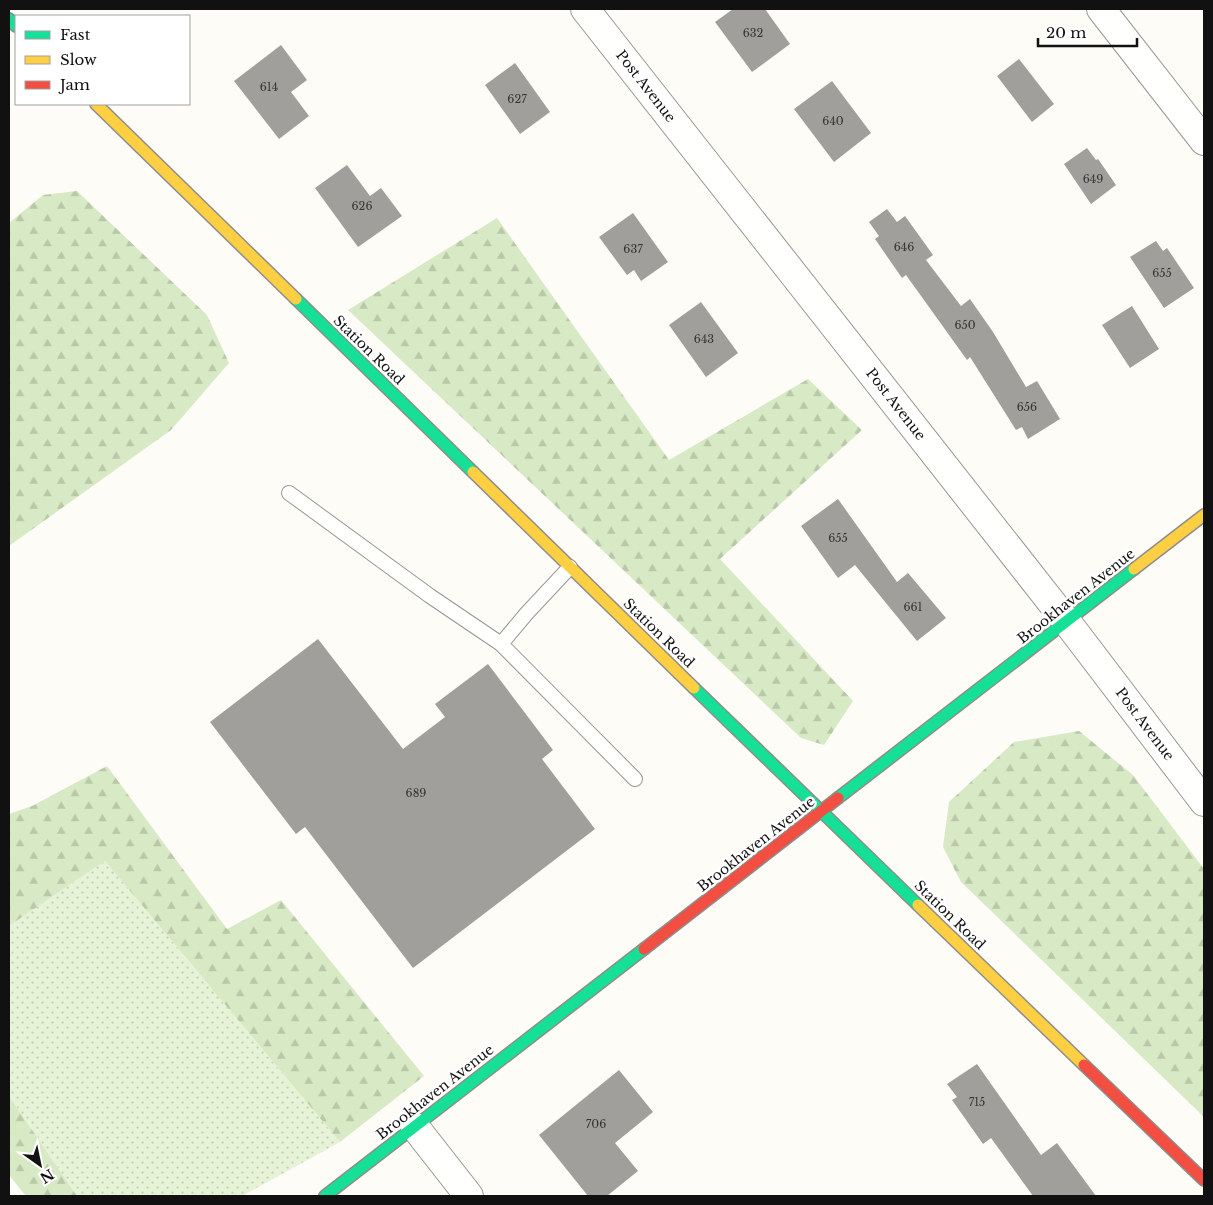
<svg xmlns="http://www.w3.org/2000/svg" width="1213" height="1205" viewBox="0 0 1213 1205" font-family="'Libre Baskerville',serif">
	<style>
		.grass { fill: url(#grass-dots) }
		.forest { fill: url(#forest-firs) }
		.building { fill: #a19f9c }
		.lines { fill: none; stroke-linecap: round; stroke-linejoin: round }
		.lane-casing { stroke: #979795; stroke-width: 16 }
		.street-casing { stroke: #979795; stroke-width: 30 }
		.fast-casing { stroke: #8e8d8b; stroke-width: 14 }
		.slow-casing { stroke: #8e8d8b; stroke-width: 14 }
		.jam-casing { stroke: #8e8d8b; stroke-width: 14 }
		.lane { stroke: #fffffe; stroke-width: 14 }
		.street { stroke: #fffffe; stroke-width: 28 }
		.fast { stroke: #16e098; stroke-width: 11 }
		.slow { stroke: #ffcf43; stroke-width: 11 }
		.jam { stroke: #f24e42; stroke-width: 11 }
		.labels { text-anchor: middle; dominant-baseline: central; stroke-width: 5; stroke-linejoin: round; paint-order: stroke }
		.number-label { font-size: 11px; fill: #353434 }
		.street-label { font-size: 14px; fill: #111; stroke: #fff }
	</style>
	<defs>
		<pattern id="grass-dots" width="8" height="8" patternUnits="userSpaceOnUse" patternTransform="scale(1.25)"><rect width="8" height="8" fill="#e7f3d7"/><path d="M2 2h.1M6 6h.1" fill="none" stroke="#c5cfb8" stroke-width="1.8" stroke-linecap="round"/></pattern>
		<pattern id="forest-firs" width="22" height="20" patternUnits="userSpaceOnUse" patternTransform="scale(1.25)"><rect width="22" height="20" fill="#d8eac5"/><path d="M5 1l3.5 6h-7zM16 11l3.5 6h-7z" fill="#b8c8a8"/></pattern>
	</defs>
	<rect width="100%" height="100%" fill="#fdfcf7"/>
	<!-- grass -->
	<path class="grass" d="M 105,861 L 340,1142 L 242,1196 L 77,1196 L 9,1096 L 9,926 Z"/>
	<!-- forest -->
	<g class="forest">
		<path d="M 77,191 L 207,315 L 229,363 L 171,430 L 9,546 L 9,223 L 43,195 Z"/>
		<path d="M 497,218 L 669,460 L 808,379 L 862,430 L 720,559 L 853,701 L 824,745 L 801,738 L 348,310 Z"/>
		<path d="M 1079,731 L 1133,775 L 1204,869 L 1204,1117 L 961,882 L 943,847 L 949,802 L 1014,742 Z"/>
		<path d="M 107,766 L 227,929 L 281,900 L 424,1076 L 340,1142 L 105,861 L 9,926 L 9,814 L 32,806 Z"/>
		<path d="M 9,1096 L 77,1196 L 26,1196 L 9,1175 Z"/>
	</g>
	<!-- building -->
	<g class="building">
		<path d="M 733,9 L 765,9 L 790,44 L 752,72 L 715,22 Z"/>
		<path d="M 281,45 L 307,80 L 291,92 L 309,116 L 279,139 L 234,81 Z"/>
		<path d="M 1019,59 L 1054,104 L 1032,122 L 997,76 Z"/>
		<path d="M 515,63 L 550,112 L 520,134 L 485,85 Z"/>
		<path d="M 832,81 L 871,133 L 834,162 L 794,109 Z"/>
		<path d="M 1087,148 L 1096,160 L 1098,159 L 1116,185 L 1091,204 L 1064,164 Z"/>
		<path d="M 347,165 L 370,196 L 381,188 L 402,216 L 358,247 L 315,188 Z"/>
		<path d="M 887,209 L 897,222 L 905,216 L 933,255 L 926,260 L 961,306 L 970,299 L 993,332 L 1026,387 L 1037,381 L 1060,419 L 1028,439 L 1022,427 L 1016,430 L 970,357 L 967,360 L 906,275 L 902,278 L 875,239 L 879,236 L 869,222 Z"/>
		<path d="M 633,213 L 668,262 L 641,281 L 634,270 L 627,275 L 599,237 Z"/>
		<path d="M 1156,241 L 1163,251 L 1167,248 L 1194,288 L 1164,308 L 1130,257 Z"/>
		<path d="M 701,302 L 738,353 L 706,377 L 669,325 Z"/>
		<path d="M 1132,306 L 1159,349 L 1130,368 L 1102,325 Z"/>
		<path d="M 838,499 L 897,582 L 908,573 L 946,618 L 917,641 L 855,565 L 838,578 L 801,526 Z"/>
		<path d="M 318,639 L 403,749 L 445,717 L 435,704 L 488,664 L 553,750 L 542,759 L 595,829 L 413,968 L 305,827 L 296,834 L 210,722 Z"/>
		<path d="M 977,1064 L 1041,1155 L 1057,1143 L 1096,1196 L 1033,1196 L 991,1138 L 983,1144 L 952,1100 L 957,1097 L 947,1084 Z"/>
		<path d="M 619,1070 L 653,1112 L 615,1143 L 638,1171 L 607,1196 L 588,1196 L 539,1135 Z"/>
	</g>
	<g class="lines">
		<defs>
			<g id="lane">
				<path d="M 289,493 L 430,596 L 501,644"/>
				<path d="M 570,567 L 527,613 L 501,644 L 635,779"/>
			</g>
			<g id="street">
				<path d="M 585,9 L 1067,622 L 1204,802"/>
				<path d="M 1101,9 L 1204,141"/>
				<path d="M 415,1127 L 469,1196"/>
			</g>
			<g id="fast">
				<path d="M 9,19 L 16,26"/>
				<path d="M 296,299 L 473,472"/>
				<path d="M 694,688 L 918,905"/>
				<path d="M 838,798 L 1134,569"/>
				<path d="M 325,1196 L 644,949"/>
			</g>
			<g id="slow">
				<path d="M 96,104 L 296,299"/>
				<path d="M 473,472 L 694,688"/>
				<path d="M 1134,569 L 1204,515"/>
				<path d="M 918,905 L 1084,1065"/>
			</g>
			<g id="jam">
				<path d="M 644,949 L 838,798"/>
				<path d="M 1084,1065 L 1204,1180"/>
			</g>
		</defs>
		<!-- lane casing -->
		<use href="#lane" class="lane-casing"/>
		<!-- street casing -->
		<use href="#street" class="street-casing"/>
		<!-- fast casing -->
		<use href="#fast" class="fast-casing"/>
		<!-- slow casing -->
		<use href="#slow" class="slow-casing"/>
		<!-- jam casing -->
		<use href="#jam" class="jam-casing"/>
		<!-- lane -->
		<use href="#lane" class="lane"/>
		<!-- street -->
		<use href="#street" class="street"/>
		<!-- fast -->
		<use href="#fast" class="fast"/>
		<!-- slow -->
		<use href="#slow" class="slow"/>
		<!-- jam -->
		<use href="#jam" class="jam"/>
	</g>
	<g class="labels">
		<!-- number labels -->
		<g class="number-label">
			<text x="753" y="33">632</text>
			<text x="269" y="87">614</text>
			<text x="517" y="99">627</text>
			<text x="833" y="121">640</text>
			<text x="1093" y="179">649</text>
			<text x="362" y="206">626</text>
			<text x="904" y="247">646</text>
			<text x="633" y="249">637</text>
			<text x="1162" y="273">655</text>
			<text x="965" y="325">650</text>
			<text x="704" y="339">643</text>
			<text x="1027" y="407">656</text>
			<text x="838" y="538">655</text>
			<text x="913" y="607">661</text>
			<text x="416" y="793">689</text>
			<text x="977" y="1102">715</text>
			<text x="596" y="1124">706</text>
		</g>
		<!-- street labels -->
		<g class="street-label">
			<text transform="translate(646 86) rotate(52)">Post Avenue</text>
			<text transform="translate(369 350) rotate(44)">Station Road</text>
			<text transform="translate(896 404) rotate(52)">Post Avenue</text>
			<text transform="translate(1076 596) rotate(-38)">Brookhaven Avenue</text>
			<text transform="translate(659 633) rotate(44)">Station Road</text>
			<text transform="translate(1145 724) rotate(53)">Post Avenue</text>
			<text transform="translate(756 844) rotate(-38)">Brookhaven Avenue</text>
			<text transform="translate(950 915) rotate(44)">Station Road</text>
			<text transform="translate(435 1092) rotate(-38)">Brookhaven Avenue</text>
		</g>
	</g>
	<!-- border -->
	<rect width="1213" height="1205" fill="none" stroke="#111111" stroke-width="20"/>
	<!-- legend -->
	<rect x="15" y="15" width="175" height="90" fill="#ffffff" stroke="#a0a0a0"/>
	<rect x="25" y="31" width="25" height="8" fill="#16e098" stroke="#a0a0a0"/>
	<text x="60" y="40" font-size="15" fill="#111111">Fast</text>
	<rect x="25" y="56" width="25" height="8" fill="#ffcf43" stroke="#a0a0a0"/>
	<text x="60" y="65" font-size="15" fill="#111111">Slow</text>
	<rect x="25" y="81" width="25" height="8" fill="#f24e42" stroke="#a0a0a0"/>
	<text x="60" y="90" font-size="15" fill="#111111">Jam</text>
	<!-- north arrow -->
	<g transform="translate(40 1165) rotate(147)" stroke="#ffffff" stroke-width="4" paint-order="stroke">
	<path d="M0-4L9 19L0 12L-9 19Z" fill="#111111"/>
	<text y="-8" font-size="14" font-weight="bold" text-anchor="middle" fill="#111111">N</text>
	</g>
	<!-- scale -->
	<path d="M1038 38v8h99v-8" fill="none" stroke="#111111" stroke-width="2.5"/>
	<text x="1046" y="38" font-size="15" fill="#111111" stroke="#ffffff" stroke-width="4" paint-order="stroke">20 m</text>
</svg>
